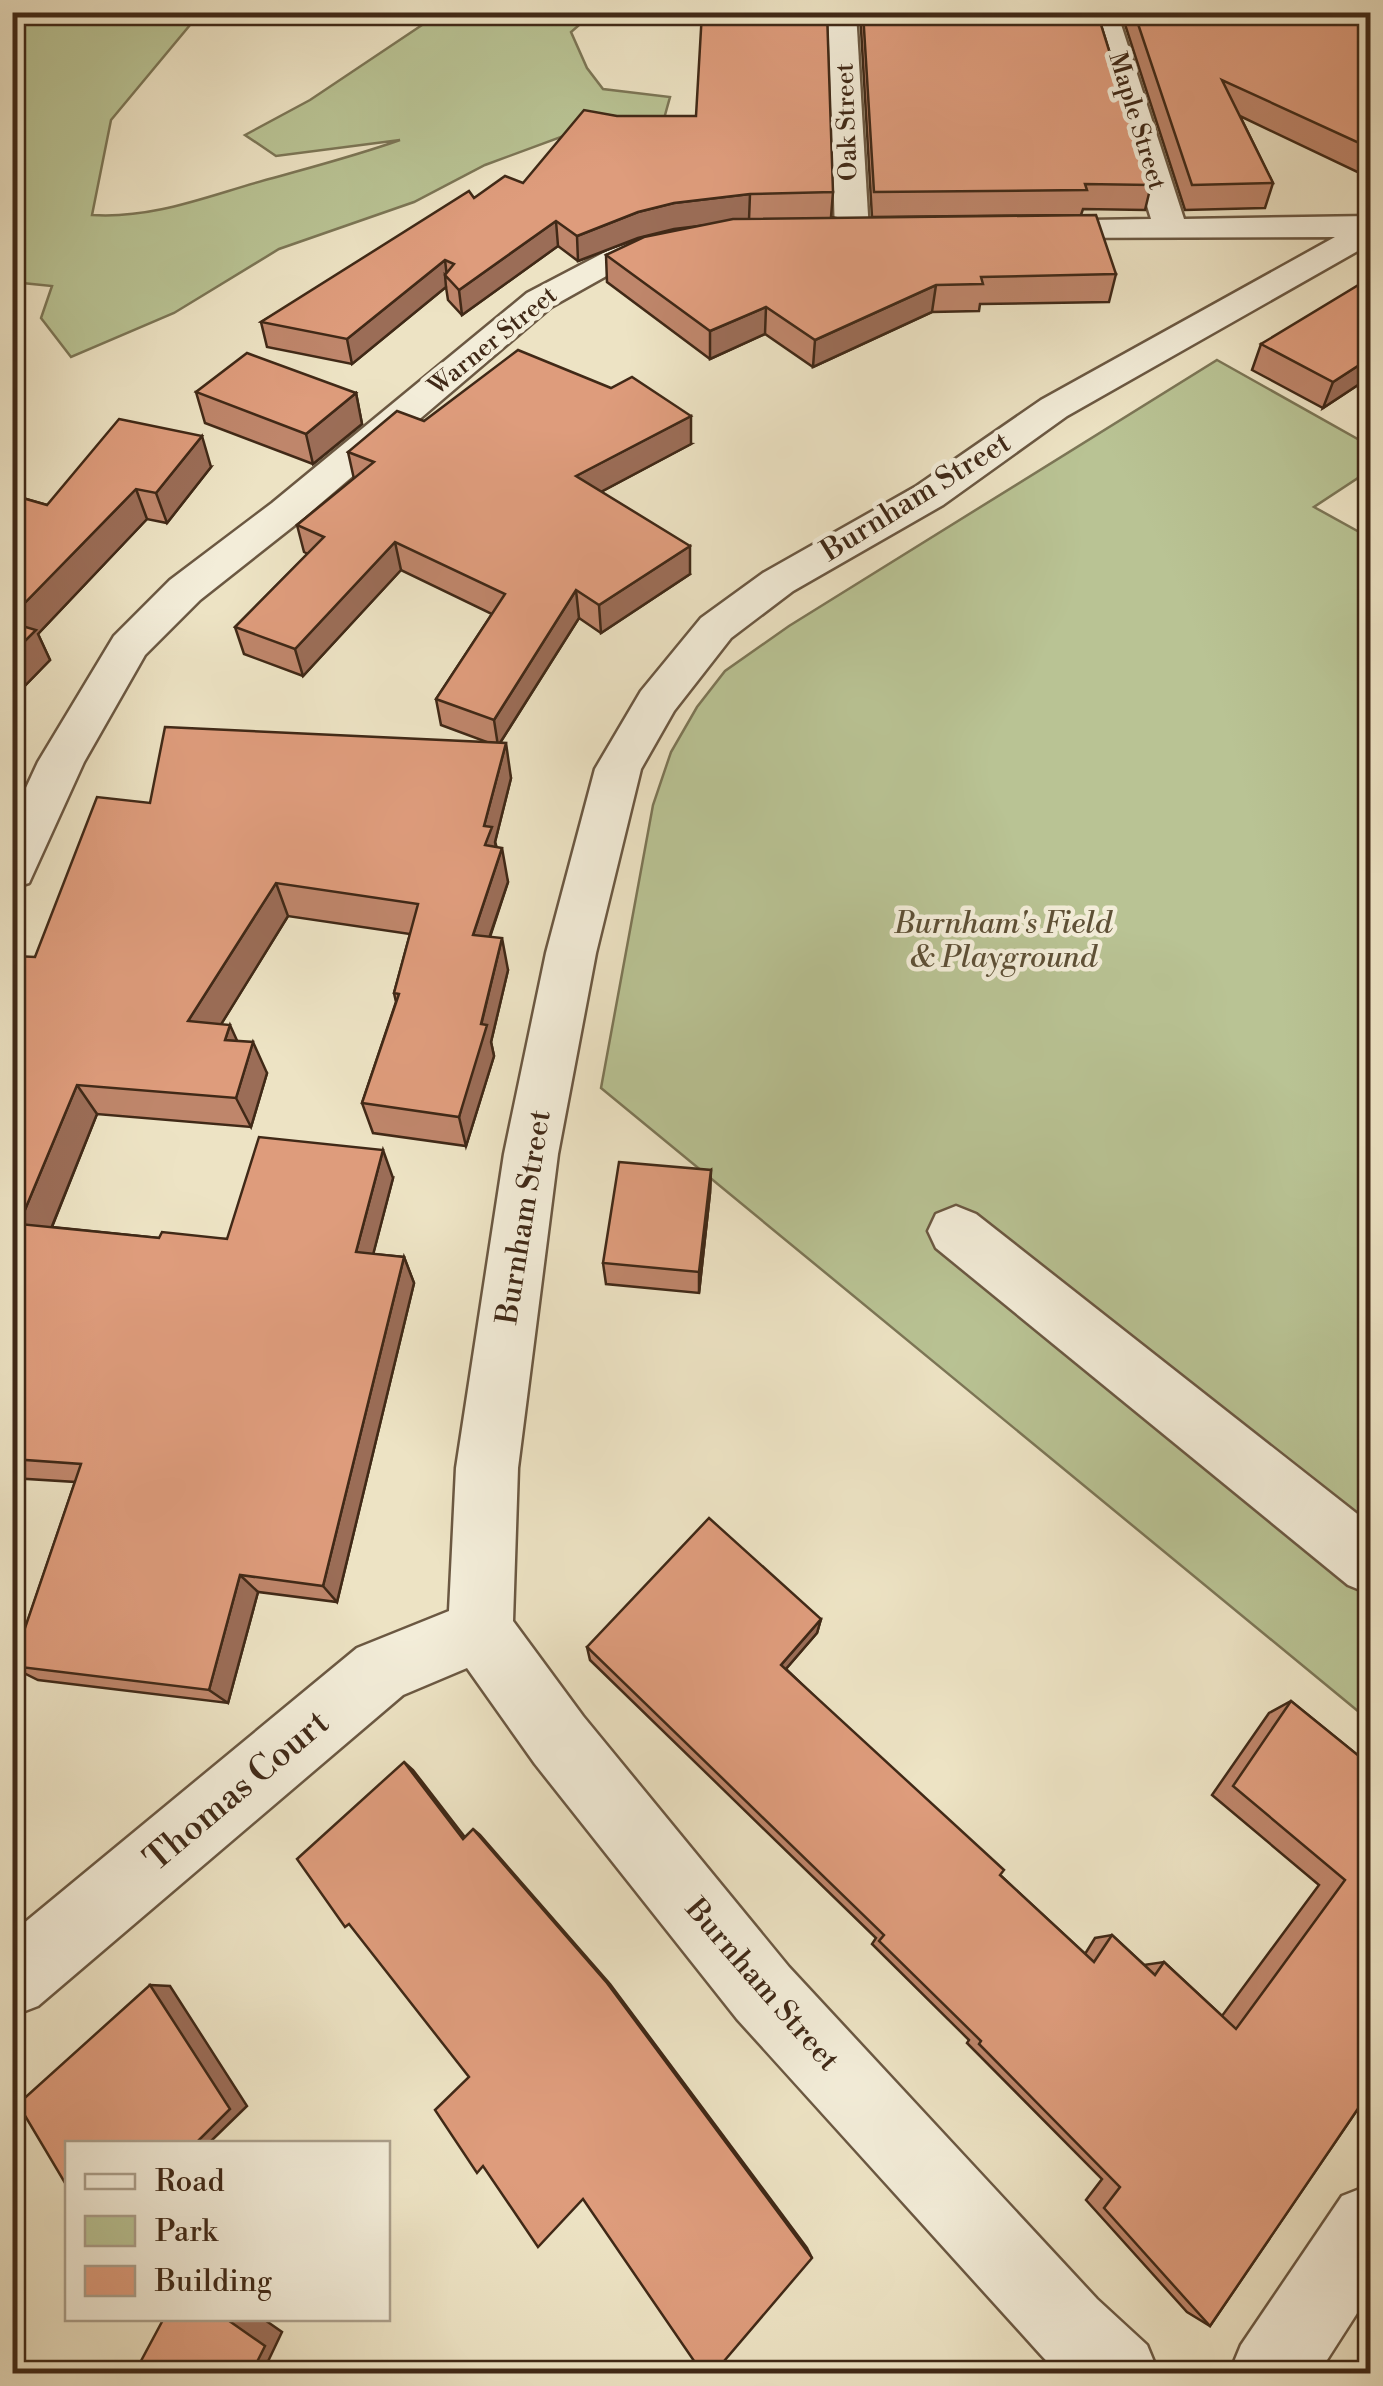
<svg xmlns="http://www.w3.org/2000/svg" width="1383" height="2386" viewBox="0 0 1383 2386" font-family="'Libre Bodoni',serif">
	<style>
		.green { fill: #b9c394; stroke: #7c7656; stroke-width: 2.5 }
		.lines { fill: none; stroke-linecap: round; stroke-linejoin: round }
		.minor-casing { stroke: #6b5842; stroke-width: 5 }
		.minor { fill: #f3edd9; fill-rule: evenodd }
		.wall { fill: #bf866b; stroke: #402917; stroke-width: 2.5 }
		.shaded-wall { fill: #9b6d57; stroke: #402917; stroke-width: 2.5 }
		.building { fill: #de9c7c; stroke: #402917; stroke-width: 2.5 }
		.labels { text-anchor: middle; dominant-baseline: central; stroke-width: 9; stroke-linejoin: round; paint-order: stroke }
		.far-street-label { font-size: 25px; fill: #402917; stroke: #f3edd9 }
		.street-label { font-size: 30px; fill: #402917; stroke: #f3edd9 }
		.park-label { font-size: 30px; font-style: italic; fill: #5e5036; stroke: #f3edd9 }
		.near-street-label { font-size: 35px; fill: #402917; stroke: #f3edd9 }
	</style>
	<rect width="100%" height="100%" fill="#ede3c4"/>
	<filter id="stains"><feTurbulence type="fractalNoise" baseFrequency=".002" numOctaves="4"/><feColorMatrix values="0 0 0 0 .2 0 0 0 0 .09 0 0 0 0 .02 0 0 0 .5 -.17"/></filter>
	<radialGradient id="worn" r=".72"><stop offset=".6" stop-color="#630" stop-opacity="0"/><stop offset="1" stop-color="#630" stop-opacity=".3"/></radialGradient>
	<!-- green -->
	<g class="green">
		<path d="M 13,13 L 200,13 L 111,120 L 92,215 C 157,219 212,194 273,178 C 316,166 358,155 400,140 L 276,156 L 245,135 L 310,100 L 440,13 L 593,13 L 571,32 L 587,68 L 603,89 L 670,97 L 660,133 L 577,131 L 485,165 L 414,202 L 279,249 L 174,313 L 71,357 L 41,318 L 52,286 L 13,282 Z"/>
		<path d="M 1217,360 L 1370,446 L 1370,470 L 1314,507 L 1370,538 L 1370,1721 L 601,1088 L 653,805 L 671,752 L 697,707 L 725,671 L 789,626 Z"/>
	</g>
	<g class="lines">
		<defs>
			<g id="minor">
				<path d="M 828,12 L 856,12 L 869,232 L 864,239 L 840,239 L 835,232 Z"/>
				<path d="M 1089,12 L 1117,12 L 1184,219 L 1370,216 L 1370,244 L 1067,416 L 943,505 L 793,591 L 731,638 L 674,711 L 641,769 L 596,953 L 558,1154 L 518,1468 L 513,1621 L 583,1716 L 789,1967 L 1097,2299 L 1147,2345 L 1159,2374 L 1059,2374 L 1041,2355 L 737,2019 L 535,1764 L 467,1668 L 403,1695 L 38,2006 L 12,2016 L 12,1933 L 357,1648 L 449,1611 L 456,1468 L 504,1154 L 546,953 L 595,769 L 641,691 L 701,618 L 763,573 L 915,487 L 1041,400 L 1335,237 L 1016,238 L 1011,231 L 1016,224 L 1028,221 L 1151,219 Z"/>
				<path d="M 677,229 L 689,232 L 694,239 L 689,246 L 617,270 L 551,307 L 300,521 L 200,600 L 145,655 L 84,762 L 29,883 L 12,888 L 12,818 L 38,762 L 114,636 L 170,580 L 272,503 L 527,293 L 611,249 Z"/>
				<path d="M 956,1206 L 976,1214 L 1370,1524 L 1370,1594 L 1348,1585 L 936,1248 L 928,1231 L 936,1214 Z"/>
				<path d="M 1370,2185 L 1370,2293 L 1318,2374 L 1229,2374 L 1241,2345 L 1342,2196 Z"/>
			</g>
		</defs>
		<!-- minor casing -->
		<use href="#minor" class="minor-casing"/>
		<!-- minor -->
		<use href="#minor" class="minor"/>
	</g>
	<!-- wall -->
	<g class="wall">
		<path d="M 860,12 L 1097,12 L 1151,185 L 1145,210 L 1083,209 L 1081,215 L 872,217 Z"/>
		<path d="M 1121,12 L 1370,12 L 1370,178 L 1240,116 L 1273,183 L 1265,208 L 1185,210 Z"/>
		<path d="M 523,183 L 833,192 L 831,217 L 1116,274 L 1109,302 L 980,304 L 979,311 L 932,312 L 813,367 L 765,334 L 710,359 L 607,282 L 606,255 L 699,226 L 674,229 L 638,238 L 578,261 L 558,246 L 462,315 L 448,300 L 446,287 L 352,364 L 267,347 L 261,322 L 474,198 Z"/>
		<path d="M 1261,344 L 1370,377 L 1323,408 L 1252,370 Z"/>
		<path d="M 196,392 L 356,393 L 362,424 L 313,464 L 205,423 Z"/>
		<path d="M 424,421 L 691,444 L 601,492 L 690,574 L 601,633 L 579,618 L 500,743 L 511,778 L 495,842 L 508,882 L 490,937 L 508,970 L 491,1042 L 494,1056 L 466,1146 L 373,1133 L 362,1103 L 396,1002 L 394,993 L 410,934 L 288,916 L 221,1024 L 267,1073 L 251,1127 L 97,1114 L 52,1227 L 159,1238 L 227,1239 L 393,1178 L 373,1254 L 404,1257 L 414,1283 L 337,1602 L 258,1592 L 228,1703 L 38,1680 L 12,1667 L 75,1482 L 12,1478 L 12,961 L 35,957 L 150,803 L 487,742 L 441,725 L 436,699 L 492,614 L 401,570 L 303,676 L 244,654 L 235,627 L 308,554 L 304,552 L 297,525 L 354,479 L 348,452 Z"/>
		<path d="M 211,467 L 167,523 L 147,519 L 38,634 L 50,660 L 12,699 L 12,495 L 47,505 Z"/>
		<path d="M 711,1170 L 710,1193 L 699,1293 L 606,1284 L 603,1263 Z"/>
		<path d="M 821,1619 L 817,1633 L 786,1669 L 1000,1875 L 1085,1954 L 1095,1938 L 1112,1935 L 1144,1965 L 1164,1962 L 1222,2016 L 1319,1885 L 1212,1795 L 1269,1713 L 1291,1701 L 1370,1765 L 1370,2091 L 1210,2326 L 1187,2312 L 1086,2200 L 1102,2179 L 967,2043 L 969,2040 L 872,1944 L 876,1938 L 590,1660 L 587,1647 Z"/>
	</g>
	<!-- shaded-wall -->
	<g class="shaded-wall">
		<path d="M 750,194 L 749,220 L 674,229 L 638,238 L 578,261 L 577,236 L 638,212 L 674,203 Z"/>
		<path d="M 556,221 L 558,246 L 462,315 L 459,290 Z"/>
		<path d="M 445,260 L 447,277 L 445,275 L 446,287 L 352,364 L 347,339 Z"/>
		<path d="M 936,285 L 932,312 L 813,367 L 815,340 Z"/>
		<path d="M 766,307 L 765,334 L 710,359 L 710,331 Z"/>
		<path d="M 1370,358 L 1370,377 L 1323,408 L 1333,382 Z"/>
		<path d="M 356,393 L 362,424 L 313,464 L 306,434 Z"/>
		<path d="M 691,416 L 691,444 L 578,504 L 576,476 Z"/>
		<path d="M 202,436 L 211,467 L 167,523 L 156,493 Z"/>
		<path d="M 136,489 L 147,519 L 38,634 L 50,660 L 12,699 L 12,616 Z"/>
		<path d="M 395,542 L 401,570 L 303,676 L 295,649 Z"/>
		<path d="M 690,546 L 690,574 L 601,633 L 599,605 Z"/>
		<path d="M 576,590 L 579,618 L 498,746 L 494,720 Z"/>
		<path d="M 506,743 L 511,778 L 495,842 L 498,861 L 485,845 L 484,826 Z"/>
		<path d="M 502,848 L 508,882 L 479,968 L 473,935 Z"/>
		<path d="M 276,883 L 288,916 L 204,1052 L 188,1021 Z"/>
		<path d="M 502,938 L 508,970 L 491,1042 L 494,1056 L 466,1146 L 459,1117 Z"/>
		<path d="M 230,1025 L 244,1056 L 225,1040 Z"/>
		<path d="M 253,1042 L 267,1073 L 251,1127 L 236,1098 Z"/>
		<path d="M 77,1085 L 97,1114 L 42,1251 L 19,1224 Z"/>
		<path d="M 383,1150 L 393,1178 L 367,1278 L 356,1252 Z"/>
		<path d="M 711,1170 L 710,1193 L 699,1293 L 699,1272 Z"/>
		<path d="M 404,1257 L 414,1283 L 337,1602 L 323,1586 Z"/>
		<path d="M 240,1575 L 258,1592 L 228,1703 L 209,1690 Z"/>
		<path d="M 821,1619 L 817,1633 L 778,1678 L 781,1665 Z"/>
		<path d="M 404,1762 L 413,1770 L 471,1845 L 463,1839 Z"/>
		<path d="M 473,1829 L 480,1835 L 610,1984 L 807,2248 L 812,2258 Z"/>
		<path d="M 150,1985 L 170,1986 L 247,2106 L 208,2144 L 195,2144 Z"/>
		<path d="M 225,2318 L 262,2318 L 282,2332 L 262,2374 L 251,2374 Z"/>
	</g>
	<!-- building -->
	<g class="building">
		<path d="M 702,12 L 827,12 L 833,192 L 750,194 L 674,203 L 638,212 L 577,236 L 556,221 L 459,290 L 445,275 L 454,264 L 445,260 L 347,339 L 261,322 L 469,191 L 474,198 L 505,176 L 523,183 L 584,110 L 617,116 L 696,116 Z"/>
		<path d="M 863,12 L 1097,12 L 1151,185 L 1085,184 L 1087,190 L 874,192 Z"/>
		<path d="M 1134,12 L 1370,12 L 1370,148 L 1222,80 L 1273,183 L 1192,185 Z"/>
		<path d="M 1096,215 L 1116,274 L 981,277 L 983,284 L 936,285 L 815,340 L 766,307 L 710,331 L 606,255 L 644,237 L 733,219 Z"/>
		<path d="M 1370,278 L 1370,358 L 1333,382 L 1261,344 Z"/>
		<path d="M 518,350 L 611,388 L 632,377 L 691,416 L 576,476 L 690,546 L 599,605 L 576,590 L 494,720 L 436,699 L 505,594 L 395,542 L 295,649 L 235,627 L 324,537 L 297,525 L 374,462 L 348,452 L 397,411 L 424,421 Z"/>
		<path d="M 247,353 L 356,393 L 306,434 L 196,392 Z"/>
		<path d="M 119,419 L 202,436 L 156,493 L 136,489 L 12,616 L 12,495 L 47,505 Z"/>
		<path d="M 12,623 L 36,630 L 12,654 Z"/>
		<path d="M 165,727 L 506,743 L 484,826 L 492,827 L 485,845 L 502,848 L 473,935 L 502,938 L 481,1024 L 487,1025 L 459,1117 L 362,1103 L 399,994 L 394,993 L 418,904 L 276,883 L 188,1021 L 230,1025 L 225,1040 L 253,1042 L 236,1098 L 77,1085 L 19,1224 L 159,1238 L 162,1232 L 227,1239 L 259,1137 L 383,1150 L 356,1252 L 404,1257 L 323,1586 L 240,1575 L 209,1690 L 12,1666 L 81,1464 L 12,1459 L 12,961 L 15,956 L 35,957 L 97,797 L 150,803 Z"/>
		<path d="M 619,1162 L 711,1170 L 699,1272 L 603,1263 Z"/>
		<path d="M 709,1518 L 821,1619 L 781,1665 L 1004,1870 L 1000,1875 L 1094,1962 L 1112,1935 L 1155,1975 L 1164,1962 L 1236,2029 L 1345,1880 L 1233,1786 L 1291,1701 L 1370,1765 L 1370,2091 L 1210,2326 L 1104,2208 L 1120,2187 L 979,2044 L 981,2041 L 879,1941 L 884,1935 L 587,1647 Z"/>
		<path d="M 404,1762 L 463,1839 L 473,1829 L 607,1983 L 812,2258 L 713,2374 L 703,2374 L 583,2199 L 538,2247 L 483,2166 L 477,2173 L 435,2110 L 469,2077 L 349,1924 L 345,1927 L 297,1859 Z"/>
		<path d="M 150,1985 L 230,2109 L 195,2144 L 68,2144 L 68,2188 L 18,2104 Z"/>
		<path d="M 164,2318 L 225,2318 L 265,2346 L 251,2374 L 134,2374 Z"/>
	</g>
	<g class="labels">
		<!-- far-street labels -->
		<g class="far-street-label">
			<text transform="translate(1137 121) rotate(73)">Maple Street</text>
			<text transform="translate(847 122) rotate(-92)">Oak Street</text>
			<text transform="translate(493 341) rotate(-39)">Warner Street</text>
		</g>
		<!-- street labels -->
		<g class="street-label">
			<text transform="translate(916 497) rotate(-32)">Burnham Street</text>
			<text transform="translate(524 1217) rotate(-81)">Burnham Street</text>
			<text transform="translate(762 1985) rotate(49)">Burnham Street</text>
		</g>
		<!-- park labels -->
		<g class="park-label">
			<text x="1003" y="924">Burnham's Field<tspan x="1003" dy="34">&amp; Playground</tspan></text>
		</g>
		<!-- near-street labels -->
		<g class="near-street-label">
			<text transform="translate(237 1791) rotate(-40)">Thomas Court</text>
		</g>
	</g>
	<!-- margin -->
	<rect width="1383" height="2386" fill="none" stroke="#ede3c4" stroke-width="50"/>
	<rect x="15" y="15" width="1353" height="2356" fill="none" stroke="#402917" stroke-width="5"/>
	<rect x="25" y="25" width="1333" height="2336" fill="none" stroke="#402917" stroke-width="2.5"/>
	<!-- legend -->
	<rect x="65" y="2141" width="325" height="180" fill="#f3edd9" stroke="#ab9f8b" stroke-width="2.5"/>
	<rect x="85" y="2174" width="50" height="15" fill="#f3edd9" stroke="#ab9f8b" stroke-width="2.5"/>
	<text x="155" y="2191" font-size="30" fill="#402917">Road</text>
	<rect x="85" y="2216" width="50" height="30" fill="#b9c394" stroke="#ab9f8b" stroke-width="2.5"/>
	<text x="155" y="2241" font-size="30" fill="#402917">Park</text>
	<rect x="85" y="2266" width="50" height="30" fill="#de9c7c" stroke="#ab9f8b" stroke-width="2.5"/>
	<text x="155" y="2291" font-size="30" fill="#402917">Building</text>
	<rect width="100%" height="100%" filter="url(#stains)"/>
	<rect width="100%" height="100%" fill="url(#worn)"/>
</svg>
